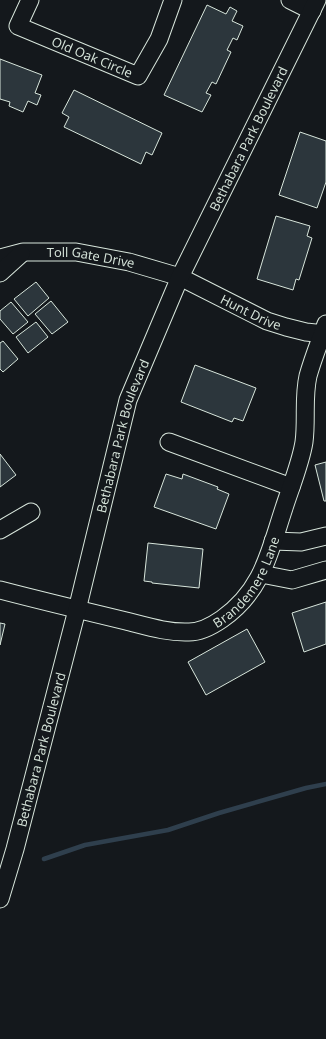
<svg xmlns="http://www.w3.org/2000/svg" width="326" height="1039" viewBox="0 0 326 1039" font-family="'Open Sans',sans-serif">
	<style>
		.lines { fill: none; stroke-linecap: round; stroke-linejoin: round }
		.stream { stroke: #2f3f4d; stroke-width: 4.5 }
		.building { fill: #2c363c; stroke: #d8e6dc }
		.minor-casing { stroke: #d8e6dc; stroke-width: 19 }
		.minor { stroke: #14181c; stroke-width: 17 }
		.labels { text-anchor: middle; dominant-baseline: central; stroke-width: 3; stroke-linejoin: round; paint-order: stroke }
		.street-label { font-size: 13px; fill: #d8e6dc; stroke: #14181c }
	</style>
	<rect width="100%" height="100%" fill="#14181c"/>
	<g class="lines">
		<!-- stream -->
		<path class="stream" d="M 44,859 L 85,845 L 168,830 L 219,813 L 306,788 L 326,784"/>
	</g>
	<!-- building -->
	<g class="building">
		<path d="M 207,5 L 226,14 L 230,7 L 237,11 L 232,21 L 243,26 L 237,40 L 233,38 L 227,50 L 231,52 L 216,84 L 212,82 L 206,93 L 211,95 L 202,112 L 164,95 Z"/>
		<path d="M 0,59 L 42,75 L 35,93 L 41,95 L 37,105 L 28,101 L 23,112 L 9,106 L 10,102 L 0,99 Z"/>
		<path d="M 74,90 L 162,133 L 152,155 L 146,152 L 141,164 L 64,127 L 69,117 L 62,113 Z"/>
		<path d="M 300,132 L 326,141 L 326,182 L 317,208 L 279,195 Z"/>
		<path d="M 276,216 L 310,226 L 307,236 L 312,238 L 299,280 L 296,279 L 293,290 L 257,279 Z"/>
		<path d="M 36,282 L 49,298 L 28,316 L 14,299 Z"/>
		<path d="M 51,301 L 68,322 L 52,334 L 35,314 Z"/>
		<path d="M 11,302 L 28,322 L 13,334 L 0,319 L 0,311 Z"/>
		<path d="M 36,322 L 48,337 L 28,353 L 16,337 Z"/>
		<path d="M 3,341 L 18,359 L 3,372 L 0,369 L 0,343 Z"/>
		<path d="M 195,365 L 256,388 L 243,421 L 234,418 L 232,422 L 181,402 Z"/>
		<path d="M 0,454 L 16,475 L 0,487 Z"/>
		<path d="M 326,462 L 326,501 L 324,501 L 315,465 Z"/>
		<path d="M 166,474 L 182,479 L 183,474 L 218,487 L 217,489 L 229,494 L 216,529 L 154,507 Z"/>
		<path d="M 148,543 L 203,549 L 199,588 L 152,583 L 152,582 L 144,581 Z"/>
		<path d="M 326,602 L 326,644 L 304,652 L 292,613 Z"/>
		<path d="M 0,623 L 5,624 L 0,645 Z"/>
		<path d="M 247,629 L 265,662 L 206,695 L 188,662 Z"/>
	</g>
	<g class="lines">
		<defs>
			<g id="minor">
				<path id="s1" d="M 30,0 L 18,26 L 138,76 L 159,39 L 173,0"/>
				<path d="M 290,0 L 312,11"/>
				<path id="s2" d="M 0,258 L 23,252 L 76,252 L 129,262 L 180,277 L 267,321 L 286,327 L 306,332 L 326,334"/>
				<path d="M 0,273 L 21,254"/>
				<path d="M 169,442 L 291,487"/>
				<path d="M 0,530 L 31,512"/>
				<path d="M 273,541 L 301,542 L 326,536"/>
				<path d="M 261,574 L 292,580 L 326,570"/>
				<path id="s3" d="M 0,590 C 42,601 84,611 126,621 C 146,626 168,633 189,632 C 201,632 212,626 222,619 C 263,590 269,553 284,508 C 290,489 301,462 304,442 C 307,420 303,398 308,376 C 313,358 320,341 326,324"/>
				<path id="s4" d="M 0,899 L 15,849 L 77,610 L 128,400 L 180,277 L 317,0"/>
			</g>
		</defs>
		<!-- minor casing -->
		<use href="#minor" class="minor-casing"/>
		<!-- minor -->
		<use href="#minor" class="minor"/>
	</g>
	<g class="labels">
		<!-- street labels -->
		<g class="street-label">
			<text stroke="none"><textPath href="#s1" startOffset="109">Old Oak Circle</textPath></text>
			<text stroke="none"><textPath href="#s4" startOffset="803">Bethabara Park Boulevard</textPath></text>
			<text stroke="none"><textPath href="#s2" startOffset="92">Toll Gate Drive</textPath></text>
			<text stroke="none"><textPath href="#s2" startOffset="263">Hunt Drive</textPath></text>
			<text stroke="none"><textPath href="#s4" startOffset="479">Bethabara Park Boulevard</textPath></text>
			<text stroke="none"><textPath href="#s3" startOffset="275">Brandemere Lane</textPath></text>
			<text stroke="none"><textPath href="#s4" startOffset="155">Bethabara Park Boulevard</textPath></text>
		</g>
	</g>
</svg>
